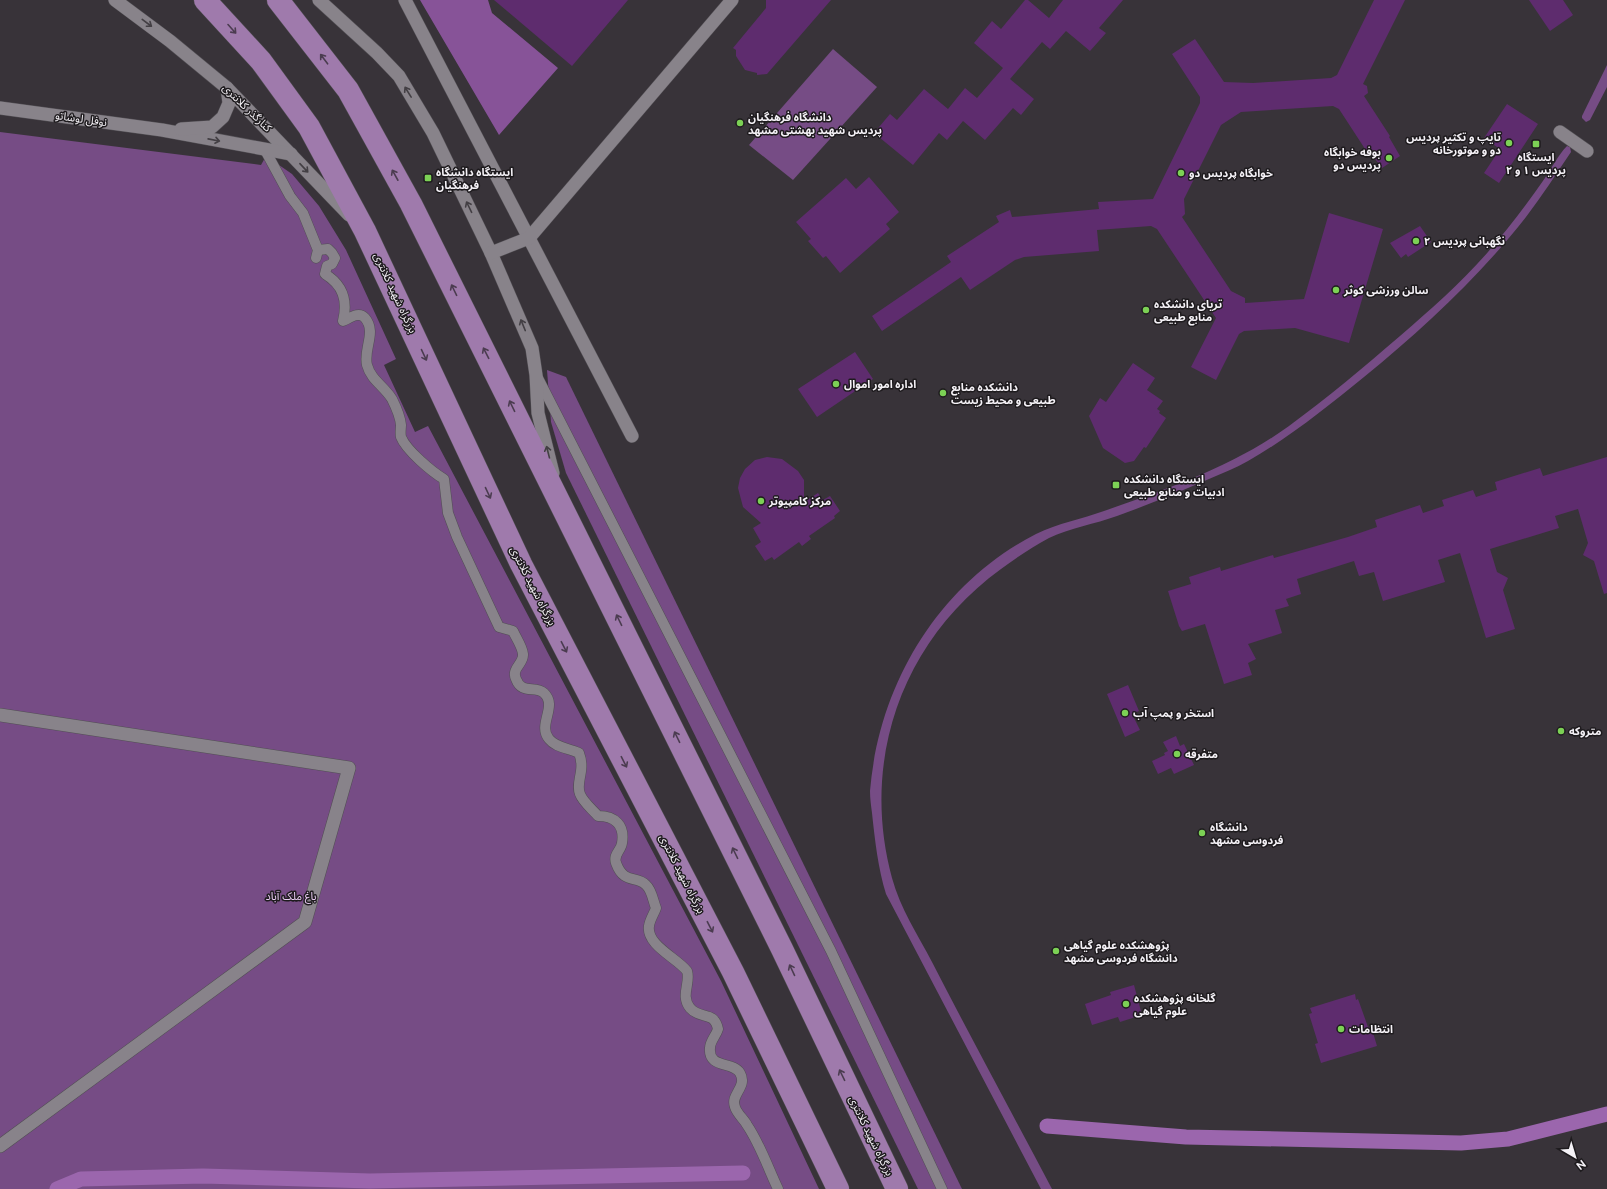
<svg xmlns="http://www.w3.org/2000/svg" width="1607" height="1189" viewBox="0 0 1607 1189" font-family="Raleway,'Noto Sans Arabic',sans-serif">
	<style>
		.green { fill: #764c85 }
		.forest { fill: #875398 }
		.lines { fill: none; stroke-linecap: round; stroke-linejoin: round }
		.canal { stroke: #9b66ad; stroke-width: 15 }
		.building { fill: #5e2c6e }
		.pedestrian-casing { stroke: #524f54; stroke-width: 11 }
		.minor-casing { stroke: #524f54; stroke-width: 14 }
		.trunk-casing { stroke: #524f54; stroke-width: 23 }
		.pedestrian { stroke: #88838a; stroke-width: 10 }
		.minor { stroke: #88838a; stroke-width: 13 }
		.trunk { stroke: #9f7aac; stroke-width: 22 }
		.oneway { stroke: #433f44 }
		.oneway2 { stroke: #4b3c50 }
		.poi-dot { fill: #7cd155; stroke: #1e1b1e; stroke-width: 1.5 }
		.labels { text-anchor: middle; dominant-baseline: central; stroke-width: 3; stroke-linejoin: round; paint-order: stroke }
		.street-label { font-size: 11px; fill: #f5f2f7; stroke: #1e1b1e }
		.poi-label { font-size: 11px; font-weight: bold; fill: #f5f2f7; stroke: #1e1b1e; text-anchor: start }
		.park-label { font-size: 11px; fill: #ebcef5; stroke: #1e1b1e }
	</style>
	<rect width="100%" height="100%" fill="#383339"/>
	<!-- green -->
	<g class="green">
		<path d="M 833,49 L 877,87 L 793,180 L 749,145 Z"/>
		<path d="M 1607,65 L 1607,87 L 1590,120 L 1586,122 L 1582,118 L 1582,116 Z"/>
		<path d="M 0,132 L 261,165 L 266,156 L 292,174 L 319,206 L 346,250 L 396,359 L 384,365 L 415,432 L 428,426 L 721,981 L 819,1189 L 0,1189 Z"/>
		<path d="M 1567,146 L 1570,147 L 1571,152 C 1556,174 1542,196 1526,217 C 1479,277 1423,329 1364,377 C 1327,407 1290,437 1248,461 C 1236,468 1222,473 1209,479 C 1179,492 1148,505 1117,516 C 1095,524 1070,528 1049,538 C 1032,547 1016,558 1001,569 C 902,641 860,760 892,878 C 900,908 918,935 932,962 C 971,1038 1012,1113 1052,1189 L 1041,1189 L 886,894 C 878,868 875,841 872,813 C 871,806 870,798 870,791 C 879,683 939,584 1036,534 C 1058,523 1082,519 1104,511 C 1168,489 1234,466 1289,426 C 1327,398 1364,367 1400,336 C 1431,309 1461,283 1488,252 C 1508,229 1527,204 1545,178 C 1552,168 1558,155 1567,146 Z"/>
		<path d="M 547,370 L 566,377 L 962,1189 L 918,1189 L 566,473 L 551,422 Z"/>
	</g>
	<!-- forest -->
	<path class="forest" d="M 420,0 L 488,0 L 492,13 L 558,68 L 499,135 Z"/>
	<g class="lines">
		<!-- canal -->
		<g class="canal">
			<path d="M 1047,1126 L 1186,1137 L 1461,1143 L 1508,1139 L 1607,1114"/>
			<path d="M 57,1189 L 81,1179 L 203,1176 L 370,1181 L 743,1173"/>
		</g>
	</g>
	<!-- building -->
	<g class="building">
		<path d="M 494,0 L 628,0 L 572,66 Z"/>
		<path d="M 766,0 L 831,0 L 767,74 L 757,75 L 757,73 L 745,70 L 736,56 L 736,50 L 733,48 L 766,8 Z"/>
		<path d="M 1025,0 L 1028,0 L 1049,18 L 1063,0 L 1123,0 L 1099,28 L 1106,33 L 1090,51 L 1066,31 L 1050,49 L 1042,42 L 1010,79 L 1034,99 L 1021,115 L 1013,108 L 985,140 L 963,121 L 947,140 L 939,133 L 913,165 L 874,133 L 890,114 L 897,120 L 924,89 L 948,109 L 965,88 L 977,98 L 1003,68 L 974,43 L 992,21 L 1001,29 Z"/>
		<path d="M 1374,0 L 1405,0 L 1363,84 L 1367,86 L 1368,93 L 1364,96 L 1390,136 L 1389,137 L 1400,156 L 1382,168 L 1369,151 L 1367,152 L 1339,109 L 1333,106 L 1241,112 L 1221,125 L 1184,199 L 1185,214 L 1182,217 L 1231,291 L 1245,298 L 1245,303 L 1304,299 L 1329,213 L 1383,229 L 1349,343 L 1295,328 L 1244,331 L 1239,334 L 1216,380 L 1191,367 L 1216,318 L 1157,229 L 1151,226 L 1097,230 L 1099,251 L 1024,257 L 1015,260 L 970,290 L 961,277 L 882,331 L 872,316 L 951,262 L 947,256 L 999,222 L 996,216 L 1010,210 L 1012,217 L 1099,209 L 1098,202 L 1153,199 L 1200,103 L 1200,97 L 1172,54 L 1195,39 L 1224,82 L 1253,83 L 1331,78 L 1337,75 Z"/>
		<path d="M 1529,0 L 1563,0 L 1573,15 L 1550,31 Z"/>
		<path d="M 1507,104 L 1538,124 L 1499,183 L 1484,173 L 1500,149 L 1484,138 Z"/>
		<path d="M 869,177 L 899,212 L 886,224 L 890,229 L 840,273 L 826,256 L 823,258 L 808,241 L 811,239 L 796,222 L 846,178 L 856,189 Z"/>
		<path d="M 1420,226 L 1431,242 L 1408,257 L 1406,254 L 1401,258 L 1390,243 Z"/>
		<path d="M 855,352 L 873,379 L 817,417 L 798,389 Z"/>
		<path d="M 1133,363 L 1155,378 L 1147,390 L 1163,401 L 1157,409 L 1160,411 L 1159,413 L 1166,418 L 1146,448 L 1144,447 L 1134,461 L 1125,463 L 1103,448 L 1089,416 L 1100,398 L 1106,402 Z"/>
		<path d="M 767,457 L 782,459 L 798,471 L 804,480 L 804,502 L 818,493 L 823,500 L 830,496 L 840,511 L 834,516 L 835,518 L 809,536 L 811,539 L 802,546 L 799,542 L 774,560 L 772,557 L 765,561 L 755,546 L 761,542 L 753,528 L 761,523 L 743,507 L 738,488 L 740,478 L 745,469 L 755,460 Z"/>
		<path d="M 1607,457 L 1607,593 L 1604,594 L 1594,561 L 1583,555 L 1588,543 L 1578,509 L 1555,516 L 1559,528 L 1490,549 L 1497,572 L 1508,578 L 1503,590 L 1515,629 L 1486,638 L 1460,553 L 1438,560 L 1445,582 L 1383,601 L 1374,572 L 1359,576 L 1354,561 L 1297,579 L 1301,594 L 1286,599 L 1289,606 L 1275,610 L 1282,633 L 1248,644 L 1256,659 L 1248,663 L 1252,675 L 1224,684 L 1205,624 L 1182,631 L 1179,626 L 1168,591 L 1191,584 L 1189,577 L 1220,567 L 1221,571 L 1273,555 L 1274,558 L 1348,537 L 1377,527 L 1375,520 L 1420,505 L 1423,513 L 1444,506 L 1442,500 L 1473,490 L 1476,497 L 1497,490 L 1495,482 L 1540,468 L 1543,476 Z"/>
		<path d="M 1128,685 L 1139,711 L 1132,714 L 1140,730 L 1125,737 L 1107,694 Z"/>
		<path d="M 1176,736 L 1180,746 L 1184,744 L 1194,765 L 1174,774 L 1171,768 L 1158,774 L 1152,761 L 1165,755 L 1164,753 L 1168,751 L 1163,742 Z"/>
		<path d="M 1134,985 L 1142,1015 L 1120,1022 L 1118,1017 L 1092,1025 L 1085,1004 L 1111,995 L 1110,992 Z"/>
		<path d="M 1355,994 L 1356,1000 L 1358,999 L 1368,1027 L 1371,1026 L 1377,1046 L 1321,1063 L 1315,1044 L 1318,1043 L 1309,1014 L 1312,1013 L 1310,1008 Z"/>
	</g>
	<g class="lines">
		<defs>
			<g id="pedestrian">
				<path d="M 265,150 L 290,196 L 303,213 L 318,250 L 316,258"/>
				<path d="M 318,250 L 328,249 L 332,253 L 335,258 L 332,264 L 327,266 L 325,274 C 343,285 348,300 343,321 C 350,318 359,311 365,318 C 377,332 363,349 367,365 C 371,380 384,386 392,399 C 396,407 400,415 401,425 C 401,428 400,433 401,437 C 406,450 432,472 444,479 L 448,513 L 457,537 L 499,627 L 513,631 C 516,638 522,646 523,654 C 524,664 511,668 516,679 C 522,695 535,685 544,693 C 558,706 537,725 549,739 C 556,748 569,748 579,753 C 586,771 575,782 580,794 C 583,802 592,809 598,816 C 615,816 625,825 622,843 C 621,851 613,854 616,863 C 624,885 637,875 646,885 C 652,890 653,901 656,908 C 654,914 650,919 649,926 C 646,945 677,958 687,971 C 691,983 680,995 690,1008 C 700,1020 714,1010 718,1029 C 716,1036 710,1041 710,1048 C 708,1069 733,1061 740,1073 C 748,1087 730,1094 735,1107 C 737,1114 744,1119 747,1125 C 760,1144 768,1168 778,1189"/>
				<path d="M 537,376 L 831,951 L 942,1189"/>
			</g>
			<g id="minor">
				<path d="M 115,0 L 170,41 L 227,88 L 349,215"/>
				<path d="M 319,0 L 377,53 L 399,76 L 433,133 L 491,253 L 532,348 L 536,375 L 538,413 L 553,473"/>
				<path d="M 405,0 L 632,436"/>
				<path d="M 0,108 L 162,130 L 291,154"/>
				<path d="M 181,129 L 212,127 L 223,117 L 229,103 L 227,88"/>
				<path d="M 1560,132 L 1587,151"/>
				<path d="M 491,253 L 529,238 L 732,0"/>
				<path d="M 0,715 L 349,768 L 305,922 L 0,1146"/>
			</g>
			<g id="trunk">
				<path d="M 205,0 L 261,61 L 309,127 L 365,231 L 521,564 L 733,972 L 838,1189"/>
				<path d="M 278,0 L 348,90 L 411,204 L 782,949 L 897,1189"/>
			</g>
		</defs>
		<!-- pedestrian casing -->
		<use href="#pedestrian" class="pedestrian-casing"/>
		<!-- minor casing -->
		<use href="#minor" class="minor-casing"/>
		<!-- trunk casing -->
		<use href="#trunk" class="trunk-casing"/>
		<!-- pedestrian -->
		<use href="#pedestrian" class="pedestrian"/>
		<!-- minor -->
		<use href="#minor" class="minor"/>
		<!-- trunk -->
		<use href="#trunk" class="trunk"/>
	</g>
	<!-- one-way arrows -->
	<defs><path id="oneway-shaft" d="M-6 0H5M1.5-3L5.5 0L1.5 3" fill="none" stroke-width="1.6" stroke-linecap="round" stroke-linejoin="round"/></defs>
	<g class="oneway">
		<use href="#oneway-shaft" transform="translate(147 23) rotate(37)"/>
		<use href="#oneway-shaft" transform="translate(408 92) rotate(-122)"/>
		<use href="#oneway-shaft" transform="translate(214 140) rotate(11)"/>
		<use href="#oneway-shaft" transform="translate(304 168) rotate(47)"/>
		<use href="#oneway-shaft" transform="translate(469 207) rotate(-116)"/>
		<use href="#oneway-shaft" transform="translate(523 325) rotate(-112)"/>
		<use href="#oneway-shaft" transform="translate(548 452) rotate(-104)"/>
	</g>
	<g class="oneway2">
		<use href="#oneway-shaft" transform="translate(232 29) rotate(48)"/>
		<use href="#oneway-shaft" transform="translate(324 59) rotate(-127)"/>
		<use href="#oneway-shaft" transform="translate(395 175) rotate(-119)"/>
		<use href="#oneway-shaft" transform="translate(454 290) rotate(-116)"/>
		<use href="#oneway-shaft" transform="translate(486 353) rotate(-117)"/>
		<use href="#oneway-shaft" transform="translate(424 355) rotate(65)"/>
		<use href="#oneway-shaft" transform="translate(512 406) rotate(-116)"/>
		<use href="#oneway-shaft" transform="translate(488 493) rotate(65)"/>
		<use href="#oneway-shaft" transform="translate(619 620) rotate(-116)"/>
		<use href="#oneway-shaft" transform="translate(564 647) rotate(63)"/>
		<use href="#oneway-shaft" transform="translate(677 737) rotate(-116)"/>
		<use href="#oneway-shaft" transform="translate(624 762) rotate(63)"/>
		<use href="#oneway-shaft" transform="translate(735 853) rotate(-116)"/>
		<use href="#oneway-shaft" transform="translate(710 927) rotate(63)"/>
		<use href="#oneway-shaft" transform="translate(792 970) rotate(-115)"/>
		<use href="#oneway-shaft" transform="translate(842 1075) rotate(-116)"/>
	</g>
	<!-- markers -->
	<g class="poi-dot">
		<circle cx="740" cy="123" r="4"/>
		<circle cx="1509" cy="143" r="4"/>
		<rect x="1532" y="140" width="8" height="8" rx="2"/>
		<circle cx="1389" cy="158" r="4"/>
		<circle cx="1181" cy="173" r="4"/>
		<rect x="424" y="174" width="8" height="8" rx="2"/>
		<circle cx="1416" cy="241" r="4"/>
		<circle cx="1336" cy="290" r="4"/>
		<circle cx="1146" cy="310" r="4"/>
		<circle cx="836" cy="384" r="4"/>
		<circle cx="943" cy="393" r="4"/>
		<rect x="1112" y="481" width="8" height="8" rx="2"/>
		<circle cx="761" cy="501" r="4"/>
		<circle cx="1125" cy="713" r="4"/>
		<circle cx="1561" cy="731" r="4"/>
		<circle cx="1177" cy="754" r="4"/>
		<circle cx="1202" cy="833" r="4"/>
		<circle cx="1056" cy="951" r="4"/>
		<circle cx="1126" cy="1004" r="4"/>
		<circle cx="1341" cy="1029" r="4"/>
	</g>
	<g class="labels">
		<!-- street labels -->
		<g class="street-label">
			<text transform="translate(247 108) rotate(44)">کنارگذر کلانتری</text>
			<text transform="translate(81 119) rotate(8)">نوفل لوشاتو</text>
			<text transform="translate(395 293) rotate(65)">بزرگراه شهید کلانتری</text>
			<text transform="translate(533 586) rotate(63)">بزرگراه شهید کلانتری</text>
			<text transform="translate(682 874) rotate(63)">بزرگراه شهید کلانتری</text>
			<text transform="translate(871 1136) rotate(64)">بزرگراه شهید کلانتری</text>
		</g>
		<!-- poi labels -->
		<g class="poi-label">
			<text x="748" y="117">دانشگاه فرهنگیان<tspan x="748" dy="13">پردیس شهید بهشتی مشهد</tspan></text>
			<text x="1501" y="137" text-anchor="end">تایپ و تکثیر پردیس<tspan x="1501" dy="13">دو و موتورخانه</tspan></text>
			<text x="1381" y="152" text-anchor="end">بوفه خوابگاه<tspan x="1381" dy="13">پردیس دو</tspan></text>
			<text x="1536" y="157" text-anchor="middle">ایستگاه<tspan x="1536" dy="13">پردیس ۱ و ۲</tspan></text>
			<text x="436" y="172">ایستگاه دانشگاه<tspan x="436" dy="13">فرهنگیان</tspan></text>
			<text x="1189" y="173">خوابگاه پردیس دو</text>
			<text x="1424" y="241">نگهبانی پردیس ۲</text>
			<text x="1344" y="290">سالن ورزشی کوثر</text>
			<text x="1154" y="304">تریای دانشکده<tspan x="1154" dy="13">منابع طبیعی</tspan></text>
			<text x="844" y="384">اداره امور اموال</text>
			<text x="951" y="387">دانشکده منابع<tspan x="951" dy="13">طبیعی و محیط زیست</tspan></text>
			<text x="1124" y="479">ایستگاه دانشکده<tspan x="1124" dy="13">ادبیات و منابع طبیعی</tspan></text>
			<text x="769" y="501">مرکز کامپیوتر</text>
			<text x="1133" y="713">استخر و پمپ آب</text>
			<text x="1569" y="731">متروکه</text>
			<text x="1185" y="754">متفرقه</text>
			<text x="1210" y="827">دانشگاه<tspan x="1210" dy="13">فردوسی مشهد</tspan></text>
			<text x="1064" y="945">پژوهشکده علوم گیاهی<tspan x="1064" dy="13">دانشگاه فردوسی مشهد</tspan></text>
			<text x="1134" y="998">گلخانه پژوهشکده<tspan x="1134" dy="13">علوم گیاهی</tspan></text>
			<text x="1349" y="1029">انتظامات</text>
		</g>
		<!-- park labels -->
		<g class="park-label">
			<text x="291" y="896">باغ ملک آباد</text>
		</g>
	</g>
	<!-- north arrow -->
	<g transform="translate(1575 1157) rotate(142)" stroke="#1e1b1e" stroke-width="3" paint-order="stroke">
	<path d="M0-3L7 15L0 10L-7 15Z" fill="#f5f2f7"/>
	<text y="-6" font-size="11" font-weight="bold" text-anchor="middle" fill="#f5f2f7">N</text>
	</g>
</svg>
